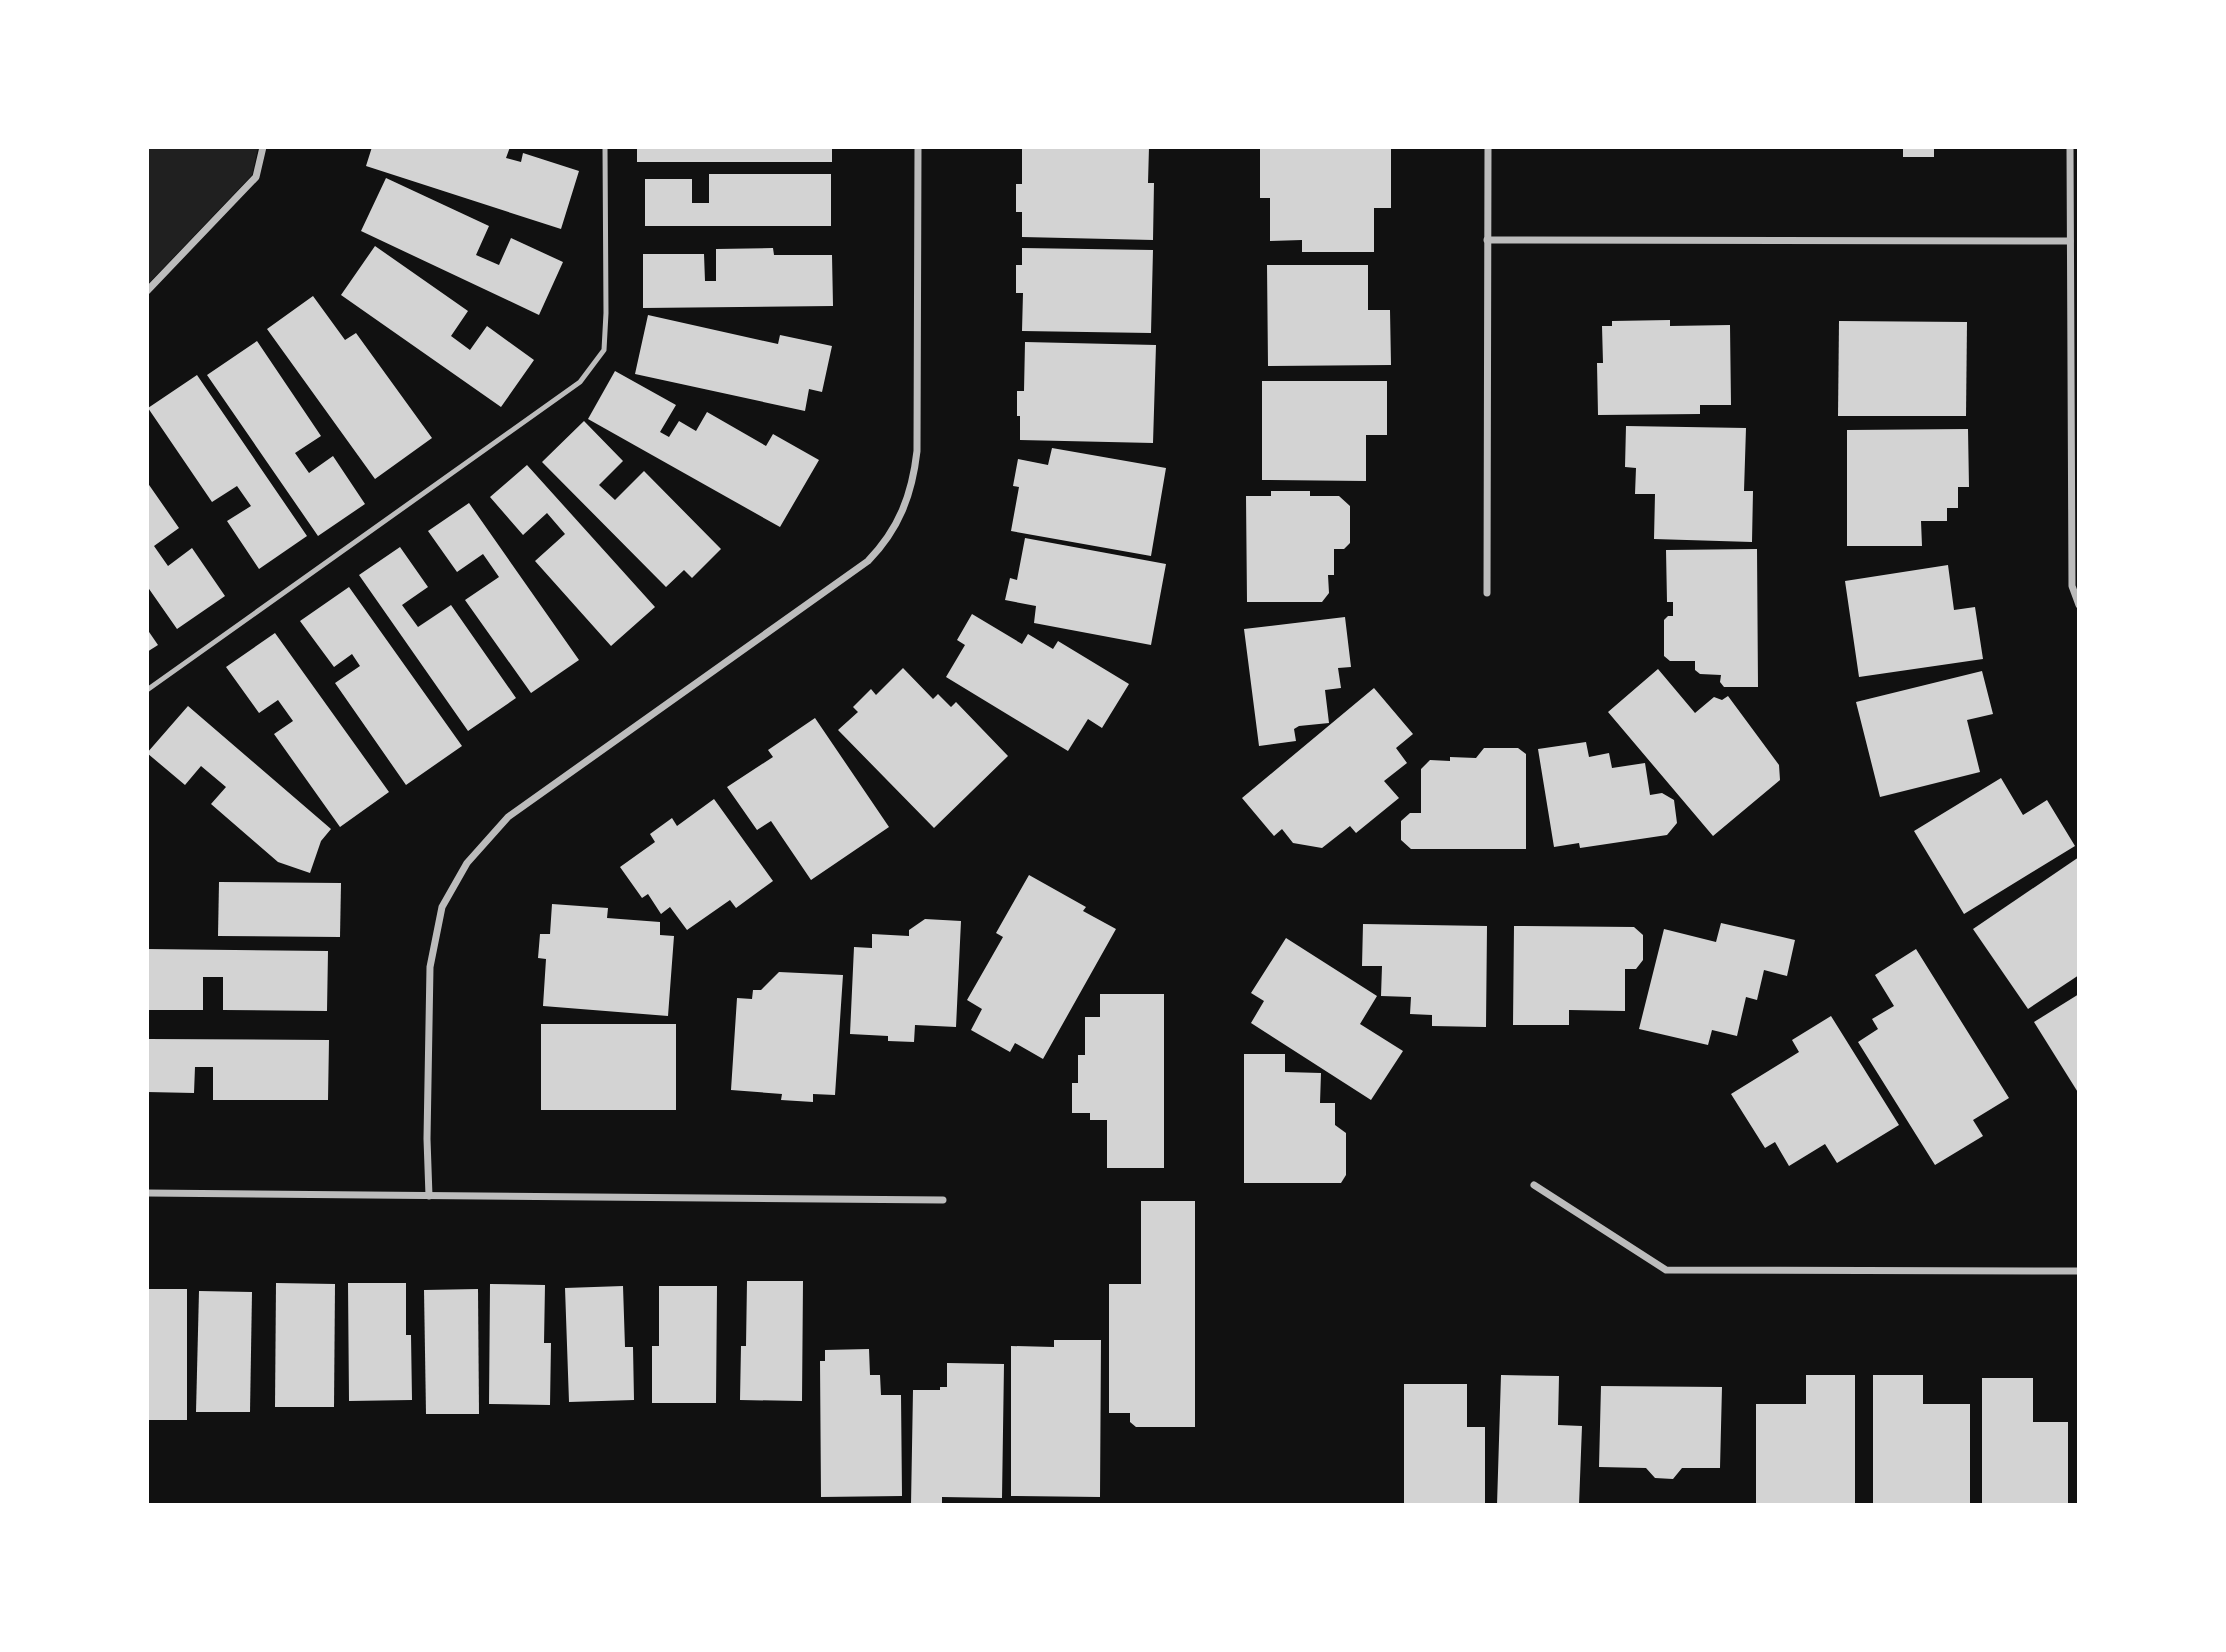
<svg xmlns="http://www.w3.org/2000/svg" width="2226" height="1652" viewBox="0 0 2226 1652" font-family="Spectral,serif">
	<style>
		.green { fill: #202020 }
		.building { fill: #d3d3d3 }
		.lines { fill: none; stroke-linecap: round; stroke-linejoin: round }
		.service { stroke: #bcbcbc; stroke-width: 5 }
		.minor { stroke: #bcbcbc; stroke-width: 7 }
	</style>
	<rect width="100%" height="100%" fill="#111"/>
	<!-- green -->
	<path class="green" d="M 147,147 L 258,147 L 252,175 L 147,285 Z"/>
	<!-- building -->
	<g class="building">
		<path d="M 372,147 L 510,147 L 506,158 L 521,162 L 523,153 L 579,171 L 561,229 L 366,166 Z"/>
		<rect x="637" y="147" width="195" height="15"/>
		<path d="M 1022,147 L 1149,147 L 1148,183 L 1154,183 L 1153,240 L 1022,237 L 1022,212 L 1016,212 L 1016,184 L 1022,184 Z"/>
		<rect x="1903" y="147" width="31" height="10"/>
		<path d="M 1260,149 L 1391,149 L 1391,208 L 1374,208 L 1374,252 L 1302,252 L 1302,240 L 1270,241 L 1270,198 L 1260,198 Z"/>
		<path d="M 709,174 L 831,174 L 831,226 L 645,226 L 645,179 L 692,179 L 692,203 L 709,203 Z"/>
		<path d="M 386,178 L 489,226 L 476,255 L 499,265 L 511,238 L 563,262 L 539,315 L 361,231 Z"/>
		<path d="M 375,246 L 468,311 L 451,336 L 470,350 L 487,326 L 534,360 L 501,407 L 341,295 Z"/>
		<path d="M 773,248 L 774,255 L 832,255 L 833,306 L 643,308 L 643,254 L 704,254 L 705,281 L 716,281 L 716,249 Z"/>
		<path d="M 1022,248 L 1153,250 L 1151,333 L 1022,331 L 1023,293 L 1016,293 L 1016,265 L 1022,265 Z"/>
		<path d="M 1267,265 L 1368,265 L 1368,310 L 1390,310 L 1391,365 L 1268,366 Z"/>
		<path d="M 313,296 L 345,340 L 356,333 L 432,438 L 375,479 L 267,329 Z"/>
		<path d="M 648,315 L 778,344 L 780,335 L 832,346 L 822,392 L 809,389 L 805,411 L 635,374 Z"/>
		<path d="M 1670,320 L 1670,326 L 1730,325 L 1731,405 L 1700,405 L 1700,414 L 1598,415 L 1597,363 L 1603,363 L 1602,326 L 1612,326 L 1612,321 Z"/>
		<path d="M 1839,321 L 1967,322 L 1966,416 L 1838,416 Z"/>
		<path d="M 257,341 L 321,436 L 295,453 L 309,473 L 333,456 L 365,504 L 318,536 L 207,375 Z"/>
		<path d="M 1025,342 L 1156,345 L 1153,443 L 1020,440 L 1020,416 L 1017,416 L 1017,391 L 1024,391 Z"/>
		<path d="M 615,371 L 676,405 L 660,432 L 669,437 L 679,421 L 696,431 L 707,412 L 766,446 L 773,434 L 819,460 L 780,527 L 588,419 Z"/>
		<path d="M 197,375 L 307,536 L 259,569 L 227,521 L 251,506 L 237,486 L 212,502 L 148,408 Z"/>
		<path d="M 1262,381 L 1387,381 L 1387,435 L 1366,435 L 1366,481 L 1262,480 Z"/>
		<path d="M 584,421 L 623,461 L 599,485 L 615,500 L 644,471 L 721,549 L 692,578 L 684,570 L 666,587 L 542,462 Z"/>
		<path d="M 1626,426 L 1746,428 L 1744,491 L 1753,491 L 1752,542 L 1654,539 L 1655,494 L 1635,494 L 1636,468 L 1625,467 Z"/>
		<path d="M 1968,429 L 1969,487 L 1958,487 L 1958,508 L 1947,508 L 1947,521 L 1921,521 L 1922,546 L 1847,546 L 1847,430 Z"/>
		<path d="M 1052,448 L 1166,468 L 1151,556 L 1011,531 L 1019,487 L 1013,486 L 1018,459 L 1048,465 Z"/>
		<path d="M 527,465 L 655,607 L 611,646 L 535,561 L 565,534 L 547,513 L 523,535 L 490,497 Z"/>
		<path d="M 147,482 L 179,528 L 154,546 L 168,566 L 192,548 L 225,596 L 177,629 L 147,586 Z"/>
		<path d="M 1271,491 L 1310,491 L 1310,496 L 1339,496 L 1350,506 L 1350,543 L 1344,549 L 1334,549 L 1334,575 L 1328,575 L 1329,593 L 1322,602 L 1247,602 L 1246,496 L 1271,496 Z"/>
		<path d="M 469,503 L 579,660 L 531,693 L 465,600 L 499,577 L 483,554 L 457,572 L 428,531 Z"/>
		<path d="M 1025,538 L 1166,564 L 1151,645 L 1034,623 L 1036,606 L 1005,600 L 1010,578 L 1017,580 Z"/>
		<path d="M 400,547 L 428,587 L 402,605 L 418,627 L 451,605 L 516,698 L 468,731 L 359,575 Z"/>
		<path d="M 1757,549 L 1758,687 L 1724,687 L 1720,682 L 1721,675 L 1700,674 L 1695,670 L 1695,661 L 1670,661 L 1664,656 L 1664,620 L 1668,616 L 1673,616 L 1673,602 L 1667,602 L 1666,550 Z"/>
		<path d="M 1948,565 L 1954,610 L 1975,607 L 1983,659 L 1859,677 L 1845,581 Z"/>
		<path d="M 349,587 L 462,746 L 406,785 L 335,683 L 360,666 L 352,654 L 334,667 L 300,621 Z"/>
		<path d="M 972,614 L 1022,644 L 1028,634 L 1053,649 L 1058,641 L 1129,684 L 1102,728 L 1088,719 L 1068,751 L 946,677 L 965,645 L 957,640 Z"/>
		<path d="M 1345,617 L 1351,667 L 1338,668 L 1341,688 L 1325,690 L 1329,723 L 1299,726 L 1294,729 L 1296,741 L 1259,746 L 1244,629 Z"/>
		<path d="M 147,629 L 158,645 L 147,652 Z"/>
		<path d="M 275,633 L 389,792 L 340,827 L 274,734 L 293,721 L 278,700 L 259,713 L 226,667 Z"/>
		<path d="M 903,668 L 933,699 L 938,694 L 951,707 L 956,702 L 1008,756 L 934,828 L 838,730 L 858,712 L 853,707 L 871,689 L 876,695 Z"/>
		<path d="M 1658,669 L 1695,713 L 1714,697 L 1722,700 L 1728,696 L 1779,765 L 1780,780 L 1713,836 L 1608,712 Z"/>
		<path d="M 1982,671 L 1993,714 L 1967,720 L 1980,772 L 1880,797 L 1856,702 Z"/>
		<path d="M 1374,688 L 1413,734 L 1396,748 L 1407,763 L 1384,781 L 1399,798 L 1356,833 L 1350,826 L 1322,848 L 1293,843 L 1282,829 L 1274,836 L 1242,798 Z"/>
		<path d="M 188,706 L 331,829 L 321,841 L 310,873 L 278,862 L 211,804 L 226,787 L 201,766 L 185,785 L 147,753 Z"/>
		<path d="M 815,718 L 889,827 L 811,880 L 771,821 L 757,830 L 727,787 L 773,757 L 768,750 Z"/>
		<path d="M 1586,742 L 1589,757 L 1609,753 L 1612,768 L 1645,763 L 1650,795 L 1662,793 L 1674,800 L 1677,823 L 1667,835 L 1580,848 L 1579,843 L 1554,847 L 1538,749 Z"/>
		<path d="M 1484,748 L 1518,748 L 1526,754 L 1526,849 L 1411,849 L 1401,840 L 1401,821 L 1410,813 L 1421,813 L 1421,769 L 1430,760 L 1450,761 L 1450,757 L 1476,758 Z"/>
		<path d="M 2001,778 L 2023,815 L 2047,800 L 2075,846 L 1964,914 L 1914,831 Z"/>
		<path d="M 714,799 L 773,881 L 736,908 L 730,900 L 687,930 L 670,907 L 661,914 L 648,894 L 642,898 L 620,867 L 655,842 L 650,834 L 672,818 L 677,826 Z"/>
		<path d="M 2079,857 L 2079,975 L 2028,1009 L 1973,929 Z"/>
		<path d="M 1029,875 L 1086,907 L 1083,911 L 1116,929 L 1043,1059 L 1015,1043 L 1010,1052 L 971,1030 L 982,1009 L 967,1000 L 1003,937 L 996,933 Z"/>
		<path d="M 219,882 L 341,883 L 340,937 L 218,936 Z"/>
		<path d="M 552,904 L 608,908 L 607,918 L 660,922 L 660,935 L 674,936 L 668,1016 L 543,1006 L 546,959 L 538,958 L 540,934 L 550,934 Z"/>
		<path d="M 925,919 L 961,921 L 956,1027 L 915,1025 L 914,1042 L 888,1041 L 888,1036 L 850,1034 L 854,947 L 872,948 L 872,934 L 909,936 L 909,930 Z"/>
		<path d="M 1721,923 L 1795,940 L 1787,976 L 1764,970 L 1757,1000 L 1746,997 L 1737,1036 L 1712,1030 L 1708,1045 L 1639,1029 L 1664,929 L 1716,942 Z"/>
		<path d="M 1363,924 L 1487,926 L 1486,1027 L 1432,1026 L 1432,1015 L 1410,1014 L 1411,997 L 1381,996 L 1382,966 L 1362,966 Z"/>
		<path d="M 1514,926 L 1634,927 L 1643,935 L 1643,960 L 1636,969 L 1625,969 L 1625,1011 L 1569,1010 L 1569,1025 L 1513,1025 Z"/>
		<path d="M 1286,938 L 1377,996 L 1360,1024 L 1403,1051 L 1371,1100 L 1251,1023 L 1264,1001 L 1251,993 Z"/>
		<path d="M 147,949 L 328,951 L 327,1011 L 223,1010 L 223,977 L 203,977 L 203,1010 L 147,1010 Z"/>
		<path d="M 1916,949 L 2009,1098 L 1973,1120 L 1983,1136 L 1935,1165 L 1858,1042 L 1878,1029 L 1872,1019 L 1894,1006 L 1875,975 Z"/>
		<path d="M 779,972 L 843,975 L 835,1095 L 813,1094 L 813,1102 L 781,1100 L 782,1094 L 731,1090 L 737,998 L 752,999 L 753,990 L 761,990 Z"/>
		<path d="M 1100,994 L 1164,994 L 1164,1168 L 1107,1168 L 1107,1120 L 1090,1120 L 1090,1113 L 1072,1113 L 1072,1083 L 1078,1083 L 1078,1055 L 1085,1055 L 1085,1017 L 1100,1017 Z"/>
		<path d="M 2079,994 L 2079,1094 L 2034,1022 Z"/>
		<path d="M 1831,1016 L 1899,1125 L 1837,1163 L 1825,1144 L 1789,1166 L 1775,1142 L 1765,1148 L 1731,1094 L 1799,1052 L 1792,1040 Z"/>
		<rect x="541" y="1024" width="135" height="86"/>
		<path d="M 147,1039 L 329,1040 L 328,1100 L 213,1100 L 213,1067 L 195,1067 L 194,1093 L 147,1092 Z"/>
		<path d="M 1244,1054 L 1285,1054 L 1285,1072 L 1321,1073 L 1320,1103 L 1335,1103 L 1335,1125 L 1346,1133 L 1346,1175 L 1341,1183 L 1244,1183 Z"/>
		<path d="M 1141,1201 L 1195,1201 L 1195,1427 L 1136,1427 L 1130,1422 L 1130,1413 L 1109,1413 L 1109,1284 L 1141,1284 Z"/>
		<path d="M 747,1281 L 803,1281 L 802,1401 L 740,1400 L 741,1346 L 746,1346 Z"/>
		<path d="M 276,1283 L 335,1284 L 334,1407 L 275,1407 Z"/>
		<path d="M 348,1283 L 406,1283 L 406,1335 L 411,1335 L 412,1400 L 349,1401 Z"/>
		<path d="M 490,1284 L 545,1285 L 544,1343 L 551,1343 L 550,1405 L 489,1404 Z"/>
		<path d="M 623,1286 L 625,1347 L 633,1347 L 634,1400 L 569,1402 L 565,1288 Z"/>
		<path d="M 659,1286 L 717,1286 L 716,1403 L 652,1403 L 652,1346 L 659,1346 Z"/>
		<path d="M 147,1289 L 187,1289 L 187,1420 L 148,1420 Z"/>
		<path d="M 478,1289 L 479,1414 L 426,1414 L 424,1290 Z"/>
		<path d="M 199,1291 L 252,1292 L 250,1412 L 196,1412 Z"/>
		<path d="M 1054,1340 L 1101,1340 L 1100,1497 L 1011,1496 L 1011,1346 L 1054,1347 Z"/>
		<path d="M 869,1349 L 870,1375 L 880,1375 L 881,1395 L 901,1395 L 902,1496 L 821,1497 L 820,1361 L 825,1361 L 825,1350 Z"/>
		<path d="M 947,1363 L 1004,1364 L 1002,1498 L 942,1497 L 942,1505 L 911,1505 L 913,1390 L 940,1390 L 940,1387 L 947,1387 Z"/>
		<path d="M 1501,1375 L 1559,1376 L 1558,1425 L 1582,1426 L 1579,1505 L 1497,1505 Z"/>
		<path d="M 1806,1375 L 1855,1375 L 1855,1505 L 1756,1505 L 1756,1404 L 1806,1404 Z"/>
		<path d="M 1873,1375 L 1923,1375 L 1923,1404 L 1970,1404 L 1970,1505 L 1873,1505 Z"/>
		<path d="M 1982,1378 L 2033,1378 L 2033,1422 L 2068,1422 L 2068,1505 L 1982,1505 Z"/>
		<path d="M 1404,1384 L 1467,1384 L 1467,1427 L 1485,1427 L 1485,1505 L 1404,1505 Z"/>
		<path d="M 1601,1386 L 1722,1387 L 1720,1468 L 1682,1468 L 1673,1479 L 1655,1478 L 1646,1468 L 1599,1467 Z"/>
	</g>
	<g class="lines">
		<!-- service -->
		<path class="service" d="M 147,690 L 580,382 L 604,350 L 606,313 L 605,147"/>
		<!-- minor -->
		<g class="minor">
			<path d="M 2070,147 L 2072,586 L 2079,605"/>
			<path d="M 1487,240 L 2070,241"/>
			<path d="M 147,291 L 256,177 L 263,147"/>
			<path d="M 1487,593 L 1488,147"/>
			<path d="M 1534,1185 L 1666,1270 L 2079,1271"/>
			<path d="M 147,1193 L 943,1200"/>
			<path d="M 429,1196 L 427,1139 L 430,967 L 442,907 L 467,863 L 508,817 L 868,561 C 899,529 912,495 917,451 L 918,147"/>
		</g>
	</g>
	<!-- border -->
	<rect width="2226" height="1652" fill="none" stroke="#ffffff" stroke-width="298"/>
</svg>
